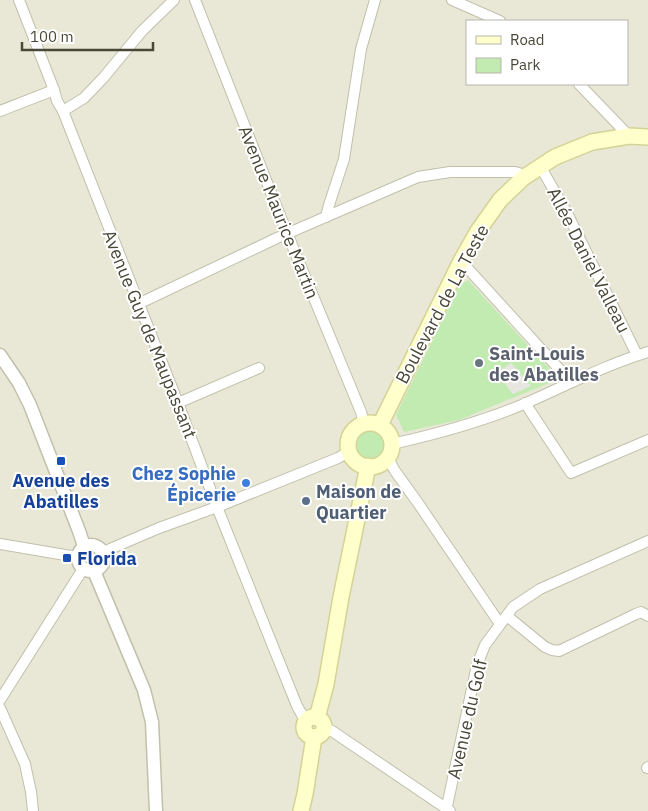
<svg xmlns="http://www.w3.org/2000/svg" width="648" height="811" viewBox="0 0 648 811" font-family="'IBM Plex Sans',sans-serif">
	<style>
		.residential { fill: #e9e8d7; fill-rule: evenodd }
		.green { fill: #c2ebb1 }
		.parking { fill: #e7e6e1 }
		.lines { fill: none; stroke-linecap: round; stroke-linejoin: round }
		.minor-casing { stroke: #c1c0ab; stroke-width: 12 }
		.tertiary-casing { stroke: #c1c0ab; stroke-width: 15 }
		.secondary-casing { stroke: #d4d396; stroke-width: 18 }
		.minor { stroke: #fff; stroke-width: 10 }
		.tertiary { stroke: #fff; stroke-width: 12 }
		.secondary { stroke: #feffca; stroke-width: 15 }
		.worship-dot { fill: #6b7280; stroke: #fff; stroke-width: 2 }
		.transit-dot { fill: #1a4fb4; stroke: #fff; stroke-width: 2 }
		.shop-dot { fill: #3f7fe0; stroke: #fff; stroke-width: 2 }
		.service-dot { fill: #5c6f8a; stroke: #fff; stroke-width: 2 }
		.labels { text-anchor: middle; dominant-baseline: central; stroke-width: 4; stroke-linejoin: round; paint-order: stroke }
		.street-label { font-size: 18px; fill: #4a4737; stroke: #fff }
		.worship-label { font-size: 18px; font-weight: bold; fill: #5b616d; stroke: #fff; text-anchor: start }
		.shop-label { font-size: 18px; font-weight: bold; fill: #366cbe; stroke: #fff; text-anchor: end }
		.transit-label { font-size: 18px; font-weight: bold; fill: #164399; stroke: #fff }
		.service-label { font-size: 18px; font-weight: bold; fill: #4e5e75; stroke: #fff; text-anchor: start }
	</style>
	<rect width="100%" height="100%" fill="#f5f5ea"/>
	<!-- residential -->
	<path class="residential" d="M 0,0 L 648,0 L 648,811 L 0,811 ZM 467,21 L 627,21 L 627,84 L 467,84 Z"/>
	<!-- green -->
	<g class="green">
		<path d="M 468,280 L 559,379 L 459,420 L 404,432 L 396,415 L 459,286 Z"/>
		<path d="M 370,430 C 402,435 374,476 358,453 C 351,443 359,432 370,430 Z"/>
	</g>
	<!-- parking -->
	<path class="parking" d="M 511,363 L 531,386 L 513,394 L 496,373 Z"/>
	<g class="lines">
		<defs>
			<g id="minor">
				<path d="M 19,0 L 54,90 L 57,101 L 63,111 L 178,403 L 217,507 L 297,706 L 306,722"/>
				<path d="M 195,0 L 283,223 L 361,412 L 364,424"/>
				<path d="M 452,0 L 500,21"/>
				<path d="M 579,84 L 629,136"/>
				<path d="M 0,111 L 54,90"/>
				<path d="M 63,111 L 84,98 L 104,77 L 142,31 L 174,0"/>
				<path d="M 540,166 L 567,213 L 637,355"/>
				<path d="M 326,217 L 329,205 L 344,159 L 361,49 L 375,0"/>
				<path d="M 461,261 L 571,382"/>
				<path d="M 138,304 L 277,238 L 418,177 L 450,172 L 515,172 L 519,173 L 523,178"/>
				<path d="M 178,403 L 259,368"/>
				<path d="M 525,403 L 571,473 L 648,440"/>
				<path d="M 392,444 C 437,434 481,422 524,404 C 565,386 605,365 648,352"/>
				<path d="M 388,458 L 395,471 L 418,503 L 500,624"/>
				<path d="M 0,544 L 77,557"/>
				<path d="M 103,552 L 159,528 L 217,507 L 338,458 L 350,451"/>
				<path d="M 507,616 L 545,647 L 552,650 L 559,651 L 636,614 L 641,612 L 648,616"/>
				<path d="M 0,700 L 83,569"/>
				<path d="M 0,708 L 25,764 L 31,792 L 33,811"/>
				<path d="M 324,728 L 332,731 L 450,811"/>
				<path d="M 647,768 L 648,767"/>
				<path d="M 446,811 L 477,665 L 485,645 L 513,607 L 540,589 L 648,541"/>
			</g>
			<g id="tertiary">
				<path d="M 0,355 L 19,383 L 30,405 L 79,531 L 84,546"/>
				<circle cx="91" cy="558" r="13"/>
				<path d="M 94,571 L 144,690 L 152,722 L 156,811"/>
			</g>
			<g id="secondary">
				<circle cx="370" cy="445" r="22"/>
				<path d="M 380,425 L 461,261 L 478,231 L 500,200 L 523,178 L 555,157 L 592,142 L 629,136 L 648,137"/>
				<circle cx="314" cy="727" r="10"/>
				<path d="M 317,718 L 326,684 L 341,597 L 368,466"/>
				<path d="M 301,811 L 305,794 L 314,737"/>
			</g>
		</defs>
		<!-- minor casing -->
		<use href="#minor" class="minor-casing"/>
		<!-- tertiary casing -->
		<use href="#tertiary" class="tertiary-casing"/>
		<!-- secondary casing -->
		<use href="#secondary" class="secondary-casing"/>
		<!-- minor -->
		<use href="#minor" class="minor"/>
		<!-- tertiary -->
		<use href="#tertiary" class="tertiary"/>
		<!-- secondary -->
		<use href="#secondary" class="secondary"/>
	</g>
	<!-- markers -->
	<circle class="worship-dot" cx="479" cy="363" r="5"/>
	<g class="transit-dot">
		<rect x="56" y="456" width="10" height="10" rx="2.5"/>
		<rect x="62" y="553" width="10" height="10" rx="2.5"/>
	</g>
	<circle class="shop-dot" cx="246" cy="483" r="5"/>
	<circle class="service-dot" cx="306" cy="501" r="5"/>
	<g class="labels">
		<!-- street labels -->
		<g class="street-label">
			<text transform="translate(279 212) rotate(68)">Avenue Maurice Martin</text>
			<text transform="translate(589 260) rotate(63)">Allée Daniel Valleau</text>
			<text transform="translate(442 304) rotate(-62)">Boulevard de La Teste</text>
			<text transform="translate(150 334) rotate(68)">Avenue Guy de Maupassant</text>
			<text transform="translate(467 719) rotate(-77)">Avenue du Golf</text>
		</g>
		<!-- worship labels -->
		<g class="worship-label">
			<text x="489" y="353">Saint-Louis<tspan x="489" dy="21">des Abatilles</tspan></text>
		</g>
		<!-- shop labels -->
		<g class="shop-label">
			<text x="236" y="473">Chez Sophie<tspan x="236" dy="21">Épicerie</tspan></text>
		</g>
		<!-- transit labels -->
		<g class="transit-label">
			<text x="61" y="480">Avenue des<tspan x="61" dy="21">Abatilles</tspan></text>
			<text x="77" y="558" text-anchor="start">Florida</text>
		</g>
		<!-- service labels -->
		<g class="service-label">
			<text x="316" y="491">Maison de<tspan x="316" dy="21">Quartier</tspan></text>
		</g>
	</g>
	<!-- legend -->
	<rect x="466" y="20" width="162" height="65" fill="#ffffff" stroke="#b7b5af"/>
	<rect x="476" y="36" width="25" height="8" fill="#feffca" stroke="#b7b5af"/>
	<text x="510" y="45" font-size="15" fill="#4a4737">Road</text>
	<rect x="476" y="58" width="25" height="15" fill="#c2ebb1" stroke="#b7b5af"/>
	<text x="510" y="70" font-size="15" fill="#4a4737">Park</text>
	<!-- scale -->
	<path d="M22 42v8h131v-8" fill="none" stroke="#4a4737" stroke-width="2.5"/>
	<text x="30" y="42" font-size="15" fill="#4a4737" stroke="#ffffff" stroke-width="4" paint-order="stroke">100 m</text>
</svg>
